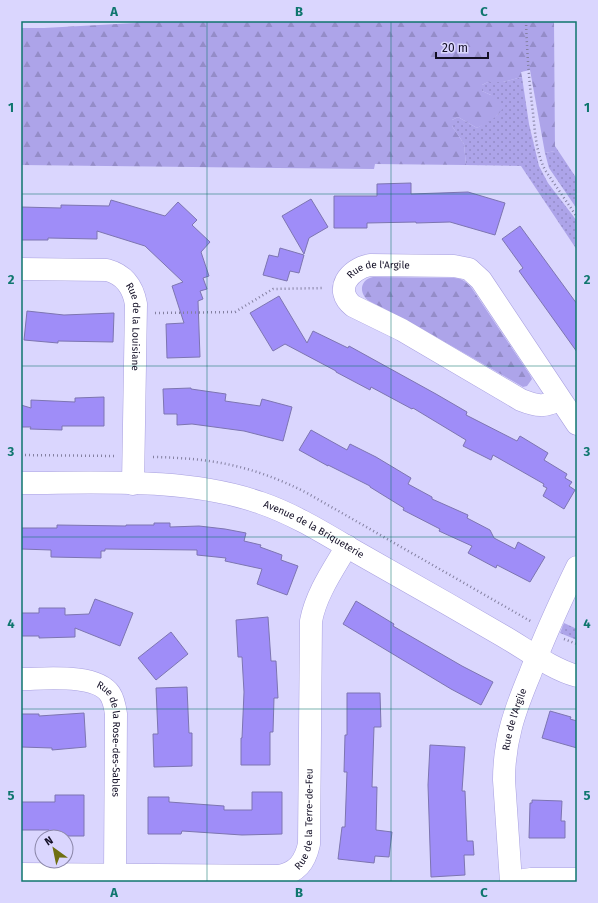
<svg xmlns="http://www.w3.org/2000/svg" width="598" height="903" viewBox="0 0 598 903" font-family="'Fira Sans',sans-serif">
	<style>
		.green { fill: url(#green-dots) }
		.forest { fill: url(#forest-firs) }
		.building { fill: #9f8df8; stroke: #7d75b1 }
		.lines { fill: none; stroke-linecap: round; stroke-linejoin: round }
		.minor-casing { stroke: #a8a0df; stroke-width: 23 }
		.path { stroke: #8480a1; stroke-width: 2.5; stroke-dasharray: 1 3; stroke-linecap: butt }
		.minor { stroke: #fff; stroke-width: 22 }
		.grid { fill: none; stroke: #0f766e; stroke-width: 1; stroke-opacity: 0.55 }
		.labels { text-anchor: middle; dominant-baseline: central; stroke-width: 3.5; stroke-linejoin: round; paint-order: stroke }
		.street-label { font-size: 10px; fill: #130f26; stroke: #dad6fe }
		.neatline { fill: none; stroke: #0f766e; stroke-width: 1.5 }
		.grid-label { font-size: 13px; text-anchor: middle; font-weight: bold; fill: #0f766e }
	</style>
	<defs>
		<pattern id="green-dots" width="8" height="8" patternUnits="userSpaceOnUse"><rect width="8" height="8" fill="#ada4e9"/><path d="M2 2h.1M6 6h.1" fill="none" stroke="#948cc8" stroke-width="1.8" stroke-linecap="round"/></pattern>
		<pattern id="forest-firs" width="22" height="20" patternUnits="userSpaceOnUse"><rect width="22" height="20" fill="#ada4e9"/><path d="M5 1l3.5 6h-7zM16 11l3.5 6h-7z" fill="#948cc8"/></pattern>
	</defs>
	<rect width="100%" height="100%" fill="#dad6fe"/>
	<!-- green -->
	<g class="green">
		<path d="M 522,77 L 529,124 L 539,166 L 548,183 L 577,221 L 577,250 L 521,166 L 466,165 L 464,144 L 452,126 L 452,120 L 458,117 L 477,128 L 499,114 L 491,95 L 482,91 L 482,85 L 488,82 L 503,82 Z"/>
		<path d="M 555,146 L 577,179 L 577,209 L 549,168 L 545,153 L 555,151 Z"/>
		<path d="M 564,623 L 577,629 L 577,640 L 560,633 Z"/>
	</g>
	<!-- forest -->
	<g class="forest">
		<path d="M 138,21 L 554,21 L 555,151 L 545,153 L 530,70 L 521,72 L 522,77 L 503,82 L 488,82 L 482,85 L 482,91 C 491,95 500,98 503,108 C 497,118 487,123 477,128 L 458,117 L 452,120 L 452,126 L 464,144 L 466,165 L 375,164 L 374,169 L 21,165 L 21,28 L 44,28 L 135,23 Z"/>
		<path d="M 373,277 L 454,278 C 461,278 465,281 471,287 L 530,375 L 532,379 L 527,386 L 523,387 L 412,323 L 369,301 C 359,294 359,280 373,277 Z"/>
	</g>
	<!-- building -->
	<g class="building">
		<path d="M 411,183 L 411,194 L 468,192 L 505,203 L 495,235 L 450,222 L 416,223 L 416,222 L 367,223 L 367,228 L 334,228 L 334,196 L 377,196 L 377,184 Z"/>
		<path d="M 311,199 L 328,227 L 309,238 L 304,254 L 282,216 Z"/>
		<path d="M 111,200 L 165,216 L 178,202 L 197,220 L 192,225 L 210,242 L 201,252 L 209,276 L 203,278 L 207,289 L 200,291 L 203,299 L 198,301 L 200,357 L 167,358 L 166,324 L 184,323 L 172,286 L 183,282 L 145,246 L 97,231 L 97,239 L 48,238 L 48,240 L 21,240 L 21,207 L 61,208 L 61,205 L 109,206 Z"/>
		<path d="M 520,226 L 577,304 L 577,352 L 519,271 L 523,268 L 502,239 Z"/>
		<path d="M 280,248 L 304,255 L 299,273 L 290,271 L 287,281 L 263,275 L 269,255 L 278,257 Z"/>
		<path d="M 279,296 L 307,343 L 313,331 L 348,348 L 349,346 L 436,394 L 467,412 L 466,415 L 517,441 L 520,436 L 548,453 L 544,460 L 567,474 L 565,478 L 572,482 L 569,486 L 575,490 L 564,509 L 543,496 L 547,488 L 543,486 L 544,484 L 493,455 L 491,460 L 463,446 L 466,440 L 413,408 L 412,409 L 371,387 L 370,390 L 336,372 L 336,371 L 285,344 L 273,351 L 250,313 Z"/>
		<path d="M 27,311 L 64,315 L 114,313 L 113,342 L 58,341 L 58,343 L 24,340 Z"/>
		<path d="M 191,388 L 191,389 L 226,394 L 225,401 L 260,406 L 262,399 L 292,407 L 283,441 L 244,431 L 192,424 L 177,425 L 177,414 L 164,414 L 163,389 Z"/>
		<path d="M 104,397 L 104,426 L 62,426 L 62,430 L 30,429 L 31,427 L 21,427 L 21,405 L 31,408 L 31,400 L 75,402 L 75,398 Z"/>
		<path d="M 311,430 L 347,450 L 350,444 L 376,457 L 411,478 L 408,484 L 432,497 L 432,499 L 468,515 L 467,518 L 490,530 L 494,538 L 515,549 L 518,542 L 545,557 L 530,582 L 497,565 L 496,568 L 468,553 L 472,546 L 439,531 L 440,529 L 403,510 L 404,508 L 370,487 L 370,486 L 328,465 L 328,466 L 299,450 Z"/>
		<path d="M 154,523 L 170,523 L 170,527 L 199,526 L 225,529 L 246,533 L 244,541 L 261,545 L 260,547 L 282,555 L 281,560 L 298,566 L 287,595 L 257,584 L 262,569 L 225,561 L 226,558 L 197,555 L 197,550 L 105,549 L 105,551 L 101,551 L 101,558 L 51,557 L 51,550 L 21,549 L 21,528 L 57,528 L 57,525 L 126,526 L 126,525 L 154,525 Z"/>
		<path d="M 95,599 L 133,613 L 120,646 L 75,628 L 75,637 L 39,638 L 39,636 L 21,636 L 21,613 L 39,613 L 39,608 L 65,608 L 65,615 L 89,614 Z"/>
		<path d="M 356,601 L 394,624 L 393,626 L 462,666 L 493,682 L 481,705 L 451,689 L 343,624 Z"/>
		<path d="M 268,617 L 271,661 L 276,661 L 278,698 L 274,698 L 273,732 L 270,732 L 270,765 L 241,765 L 241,738 L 242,738 L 244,692 L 242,657 L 238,657 L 236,620 Z"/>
		<path d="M 171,632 L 188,654 L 156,680 L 138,658 Z"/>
		<path d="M 187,687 L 189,733 L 192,733 L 192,766 L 154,767 L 153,734 L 158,734 L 156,688 Z"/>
		<path d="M 347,693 L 380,693 L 381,727 L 374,727 L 372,787 L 377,787 L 376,830 L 392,832 L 389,857 L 375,856 L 374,863 L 338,859 L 342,827 L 345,827 L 347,772 L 344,772 L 345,735 L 347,735 Z"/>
		<path d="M 550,711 L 571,717 L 570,719 L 577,721 L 577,748 L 542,738 Z"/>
		<path d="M 84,713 L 86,747 L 52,750 L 52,748 L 21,747 L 21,714 L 39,714 L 39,716 Z"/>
		<path d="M 430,745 L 465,747 L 462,791 L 465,791 L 467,841 L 473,841 L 474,855 L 464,855 L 465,875 L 431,877 L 428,785 Z"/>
		<path d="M 252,792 L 282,792 L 282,834 L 242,835 L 182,831 L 181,834 L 148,834 L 148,797 L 169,797 L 169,802 L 224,806 L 224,810 L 252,810 Z"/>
		<path d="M 55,795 L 84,795 L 84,836 L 49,836 L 49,830 L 21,830 L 21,802 L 55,802 Z"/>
		<path d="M 532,800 L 562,801 L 561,821 L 565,821 L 565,838 L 529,838 L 530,803 L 532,803 Z"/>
	</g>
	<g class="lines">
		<defs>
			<g id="minor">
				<path id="s1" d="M 21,269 L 107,270 C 125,275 133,287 136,304 L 133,484"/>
				<path id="s2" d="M 560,399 C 545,408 536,406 521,400 L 402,330 L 353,306 C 333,290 349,269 370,265 L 454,266 L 469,269 L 481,280 L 577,424"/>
				<path id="s3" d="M 21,483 C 99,483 187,477 261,503 C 296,515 327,535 358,553 C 406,580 455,608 503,636 C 526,649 551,669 577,676"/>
				<path id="s4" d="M 21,679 C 44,679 96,673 110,694 C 114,700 115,707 116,714 L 115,875"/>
				<path id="s5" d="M 21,874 L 278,876 C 297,873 305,862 309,844 L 311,621 C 316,594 333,570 347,546"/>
				<path id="s6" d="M 511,882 L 504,780 C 504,740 515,710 530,674 C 544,637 560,602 577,567"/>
				<path d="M 511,882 L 531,879 L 577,879"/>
			</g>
		</defs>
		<!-- minor casing -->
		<use href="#minor" class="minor-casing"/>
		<!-- path -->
		<g class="path">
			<path d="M 526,21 C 527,52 529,82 533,113 C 535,132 536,152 545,170 L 577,217"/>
			<path d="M 155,313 L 235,312 L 273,289 L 324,288"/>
			<path d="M 21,455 L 114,456"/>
			<path d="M 153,457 C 212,458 254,466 307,493 L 532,622"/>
			<path d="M 564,639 L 577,644"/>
		</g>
		<!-- minor -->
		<use href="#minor" class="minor"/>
	</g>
	<!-- grid -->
	<path class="grid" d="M 207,21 L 207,882M 391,21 L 391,882M 21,194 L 577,194M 21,366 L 577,366M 21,537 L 577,537M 21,709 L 577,709"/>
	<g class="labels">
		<!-- street labels -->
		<g class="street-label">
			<text stroke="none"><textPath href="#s2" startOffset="299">Rue de l'Argile</textPath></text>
			<text stroke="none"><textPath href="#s1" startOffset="156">Rue de la Louisiane</textPath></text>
			<text stroke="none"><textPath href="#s3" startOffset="301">Avenue de la Briqueterie</textPath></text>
			<text stroke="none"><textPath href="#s6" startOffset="164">Rue de l'Argile</textPath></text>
			<text stroke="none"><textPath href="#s4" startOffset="137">Rue de la Rose-des-Sables</textPath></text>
			<text stroke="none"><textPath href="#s5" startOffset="329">Rue de la Terre-de-Feu</textPath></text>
		</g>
	</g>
	<!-- border -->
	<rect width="598" height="903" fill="none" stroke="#dad6fe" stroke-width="44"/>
	<!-- north arrow -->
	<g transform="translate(54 849) rotate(327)"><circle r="19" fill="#dad6fe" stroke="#8a86a8"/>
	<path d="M0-3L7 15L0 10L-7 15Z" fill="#6f6f12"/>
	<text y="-6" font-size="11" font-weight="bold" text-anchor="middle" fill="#130f26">N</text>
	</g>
	<!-- scale -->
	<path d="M436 52v6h52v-6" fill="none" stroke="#130f26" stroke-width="2"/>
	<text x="442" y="52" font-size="12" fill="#130f26" stroke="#dad6fe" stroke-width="3" paint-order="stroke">20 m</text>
	<rect x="22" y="22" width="554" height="859" class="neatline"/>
	<g class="grid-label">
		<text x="114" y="16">A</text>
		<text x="299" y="16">B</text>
		<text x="484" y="16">C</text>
		<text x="11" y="112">1</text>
		<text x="587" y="112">1</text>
		<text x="11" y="284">2</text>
		<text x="587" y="284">2</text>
		<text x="11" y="456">3</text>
		<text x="587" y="456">3</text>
		<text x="11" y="628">4</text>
		<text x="587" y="628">4</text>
		<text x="11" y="800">5</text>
		<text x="587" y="800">5</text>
		<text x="114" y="897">A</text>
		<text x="299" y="897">B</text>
		<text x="484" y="897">C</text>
	</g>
</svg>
